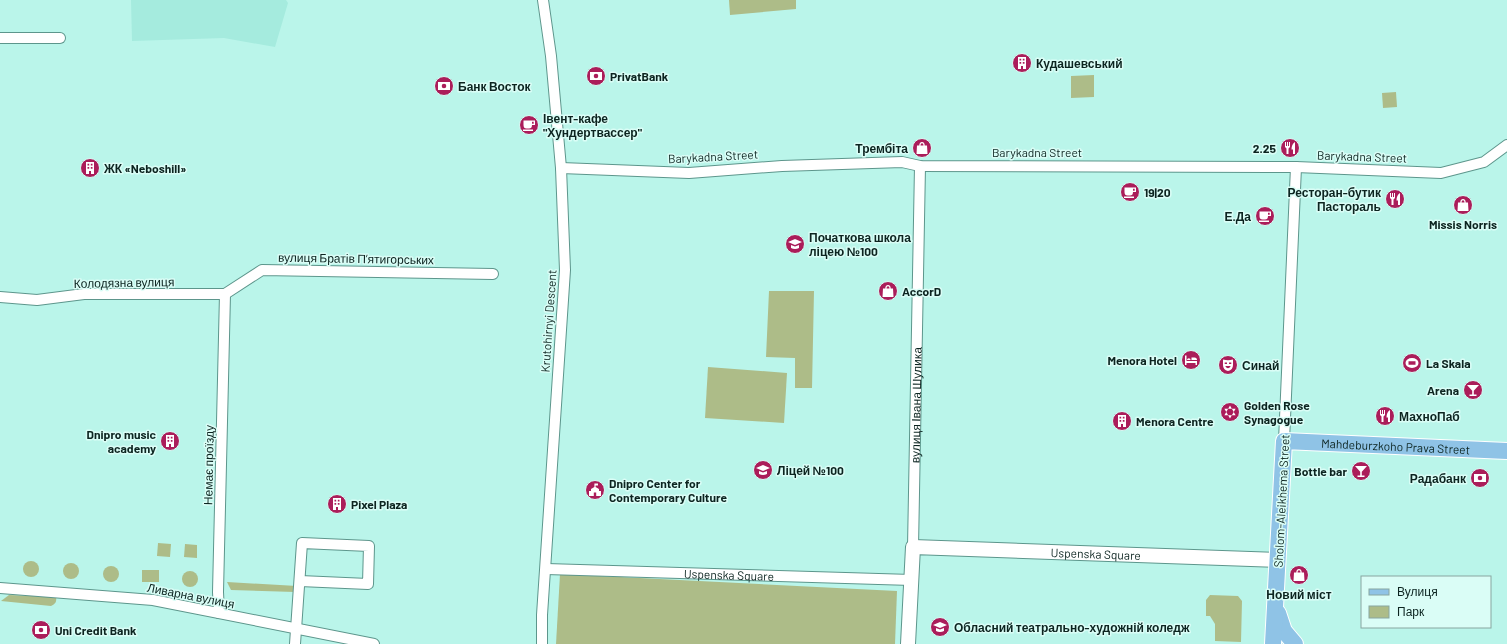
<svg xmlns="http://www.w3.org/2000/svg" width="1507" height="644" viewBox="0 0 1507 644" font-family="Barlow,sans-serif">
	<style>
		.built { fill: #a5ebde }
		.green { fill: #adbc88 }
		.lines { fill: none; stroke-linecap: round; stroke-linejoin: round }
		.street-casing { stroke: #5d968c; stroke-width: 12 }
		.secondary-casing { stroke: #5d968c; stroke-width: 16 }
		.primary-casing { stroke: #fff; stroke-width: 18 }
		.street { stroke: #fff; stroke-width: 10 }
		.secondary { stroke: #fff; stroke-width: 14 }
		.primary { stroke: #8fc3e6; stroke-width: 16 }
		.labels { text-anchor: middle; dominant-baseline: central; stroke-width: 3; stroke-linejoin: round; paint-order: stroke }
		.poi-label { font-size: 12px; font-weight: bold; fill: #0c2420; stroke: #dafdf6; text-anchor: start }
		.street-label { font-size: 12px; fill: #0c2420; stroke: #dafdf6 }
	</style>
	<rect width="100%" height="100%" fill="#baf5ea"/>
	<!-- built -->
	<path class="built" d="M 131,0 L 286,0 L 288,3 L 275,47 L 224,38 L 132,41 Z"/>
	<!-- green -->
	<g class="green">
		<path d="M 729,0 L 796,0 L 796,9 L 730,15 Z"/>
		<path d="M 1094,75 L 1094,97 L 1071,98 L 1071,76 Z"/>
		<path d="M 1396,92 L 1397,107 L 1383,108 L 1382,93 Z"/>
		<path d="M 769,291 L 814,291 L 812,388 L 795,388 L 795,358 L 766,357 Z"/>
		<path d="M 708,367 L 787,373 L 784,423 L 705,418 Z"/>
		<path d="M 158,543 L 171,544 L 170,557 L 157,556 Z"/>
		<path d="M 185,544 L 197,545 L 197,558 L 184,557 Z"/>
		<circle cx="31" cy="569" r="8"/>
		<circle cx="71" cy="571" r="8"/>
		<circle cx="111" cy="574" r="8"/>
		<rect x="142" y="570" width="17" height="12"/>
		<circle cx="190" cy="579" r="8"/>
		<path d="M 560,574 L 897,591 L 895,644 L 556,644 Z"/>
		<path d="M 227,582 L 297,586 L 295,592 L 231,590 Z"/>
		<path d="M 9,595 L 56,597 C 57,602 55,604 51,606 L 1,601 Z"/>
		<path d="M 1210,595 L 1238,596 L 1242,601 L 1241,642 L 1215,641 L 1215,624 L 1210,616 L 1206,616 L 1206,600 Z"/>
	</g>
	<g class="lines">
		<defs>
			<g id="street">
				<path d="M 0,38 L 60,38"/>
				<path d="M 561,168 L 689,173 L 782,166 L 902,162 L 920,166 L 1296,167 L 1441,173 L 1484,162 L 1507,145"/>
				<path d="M 225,294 L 262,270 L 493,274"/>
				<path d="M 0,297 L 37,300 L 84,294 L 225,294"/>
				<path d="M 1284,441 L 1296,167"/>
				<path id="s1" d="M 913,547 L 920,166"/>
				<path id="s2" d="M 546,569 L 912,580"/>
				<path d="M 0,588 L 153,600 L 374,644"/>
				<path d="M 219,613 L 218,592 L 225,294"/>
				<path d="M 295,644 L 302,543 L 369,546 L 368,584 L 300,581"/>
				<path d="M 542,644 L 542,615 L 565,270 L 561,168 L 551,56 L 543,0"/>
			</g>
			<g id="secondary">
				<path id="s3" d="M 908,644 L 913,547 L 1278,560"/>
			</g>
			<g id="primary">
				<path d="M 1278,613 L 1284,631 L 1295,644"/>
				<path id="s4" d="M 1273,644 L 1284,441 L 1507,451"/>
			</g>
		</defs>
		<!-- street casing -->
		<use href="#street" class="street-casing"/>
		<!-- secondary casing -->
		<use href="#secondary" class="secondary-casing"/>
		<!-- primary casing -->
		<use href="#primary" class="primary-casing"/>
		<!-- street -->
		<use href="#street" class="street"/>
		<!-- secondary -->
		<use href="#secondary" class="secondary"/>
		<!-- primary -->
		<use href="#primary" class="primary"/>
	</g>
	<!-- icons -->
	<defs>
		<symbol id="building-disc" viewBox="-11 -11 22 22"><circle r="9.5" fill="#ab1d5a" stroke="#dafdf6"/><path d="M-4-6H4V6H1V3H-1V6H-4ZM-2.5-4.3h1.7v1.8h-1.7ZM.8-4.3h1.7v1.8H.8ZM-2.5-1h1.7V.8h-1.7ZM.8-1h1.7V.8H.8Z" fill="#fff"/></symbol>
		<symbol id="bank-disc" viewBox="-11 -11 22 22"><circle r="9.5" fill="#ab1d5a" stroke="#dafdf6"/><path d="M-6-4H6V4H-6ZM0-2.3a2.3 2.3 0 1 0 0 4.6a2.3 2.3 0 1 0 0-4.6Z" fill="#fff"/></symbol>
		<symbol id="cafe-disc" viewBox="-11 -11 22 22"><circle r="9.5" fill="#ab1d5a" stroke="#dafdf6"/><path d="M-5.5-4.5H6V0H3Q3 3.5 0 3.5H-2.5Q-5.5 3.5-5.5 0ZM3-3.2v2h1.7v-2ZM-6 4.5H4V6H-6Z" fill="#fff"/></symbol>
		<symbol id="shop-disc" viewBox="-11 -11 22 22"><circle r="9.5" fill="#ab1d5a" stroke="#dafdf6"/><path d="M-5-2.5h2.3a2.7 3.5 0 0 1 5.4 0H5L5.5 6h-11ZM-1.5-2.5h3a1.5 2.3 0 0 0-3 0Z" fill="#fff"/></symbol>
		<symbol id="restaurant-disc" viewBox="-11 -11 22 22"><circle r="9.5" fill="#ab1d5a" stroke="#dafdf6"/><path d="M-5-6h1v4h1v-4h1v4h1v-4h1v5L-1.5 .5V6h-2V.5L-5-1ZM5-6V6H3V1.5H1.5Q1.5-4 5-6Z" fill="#fff"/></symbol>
		<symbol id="school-disc" viewBox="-11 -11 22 22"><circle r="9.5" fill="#ab1d5a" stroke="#dafdf6"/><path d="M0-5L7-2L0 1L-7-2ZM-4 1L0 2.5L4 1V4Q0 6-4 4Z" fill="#fff"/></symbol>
		<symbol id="hotel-disc" viewBox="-11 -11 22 22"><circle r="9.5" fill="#ab1d5a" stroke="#dafdf6"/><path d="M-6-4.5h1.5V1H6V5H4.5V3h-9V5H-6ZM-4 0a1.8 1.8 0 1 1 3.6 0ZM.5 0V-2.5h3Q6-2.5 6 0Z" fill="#fff"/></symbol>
		<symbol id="stadium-disc" viewBox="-11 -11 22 22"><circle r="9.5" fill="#ab1d5a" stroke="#dafdf6"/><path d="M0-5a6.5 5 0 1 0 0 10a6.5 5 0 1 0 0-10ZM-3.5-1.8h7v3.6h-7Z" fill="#fff"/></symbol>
		<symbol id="theatre-disc" viewBox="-11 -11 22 22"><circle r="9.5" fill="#ab1d5a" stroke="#dafdf6"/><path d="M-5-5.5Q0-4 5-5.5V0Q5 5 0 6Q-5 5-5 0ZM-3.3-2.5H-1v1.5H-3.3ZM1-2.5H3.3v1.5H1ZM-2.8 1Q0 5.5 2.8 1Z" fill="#fff"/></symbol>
		<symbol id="bar-disc" viewBox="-11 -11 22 22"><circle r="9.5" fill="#ab1d5a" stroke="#dafdf6"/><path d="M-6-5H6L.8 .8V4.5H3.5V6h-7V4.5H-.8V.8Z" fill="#fff"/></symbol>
		<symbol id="synagogue-disc" viewBox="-11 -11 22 22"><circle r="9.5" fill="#ab1d5a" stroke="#dafdf6"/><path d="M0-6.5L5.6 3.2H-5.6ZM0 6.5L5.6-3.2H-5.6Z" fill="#fff"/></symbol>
		<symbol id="civic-disc" viewBox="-11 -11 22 22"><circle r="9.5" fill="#ab1d5a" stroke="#dafdf6"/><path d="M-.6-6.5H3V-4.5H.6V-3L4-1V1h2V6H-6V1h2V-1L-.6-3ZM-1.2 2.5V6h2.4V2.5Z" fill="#fff"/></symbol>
		<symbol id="university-disc" viewBox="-11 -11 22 22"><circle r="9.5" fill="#ab1d5a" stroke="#dafdf6"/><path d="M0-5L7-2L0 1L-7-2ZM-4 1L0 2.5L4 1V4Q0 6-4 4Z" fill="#fff"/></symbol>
	</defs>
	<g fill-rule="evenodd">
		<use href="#building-disc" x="1011" y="52" width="22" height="22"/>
		<use href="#bank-disc" x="585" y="65" width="22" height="22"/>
		<use href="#bank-disc" x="433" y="75" width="22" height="22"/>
		<use href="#cafe-disc" x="518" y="114" width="22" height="22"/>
		<use href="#shop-disc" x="911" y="137" width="22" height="22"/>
		<use href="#restaurant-disc" x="1279" y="137" width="22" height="22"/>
		<use href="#building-disc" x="79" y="157" width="22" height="22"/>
		<use href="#cafe-disc" x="1119" y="181" width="22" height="22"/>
		<use href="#restaurant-disc" x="1384" y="188" width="22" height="22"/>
		<use href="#shop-disc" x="1452" y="194" width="22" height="22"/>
		<use href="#cafe-disc" x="1254" y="205" width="22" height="22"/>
		<use href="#school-disc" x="784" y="233" width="22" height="22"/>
		<use href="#shop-disc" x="877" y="280" width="22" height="22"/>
		<use href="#hotel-disc" x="1180" y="349" width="22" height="22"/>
		<use href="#stadium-disc" x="1401" y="352" width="22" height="22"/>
		<use href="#theatre-disc" x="1217" y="354" width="22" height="22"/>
		<use href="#bar-disc" x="1462" y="379" width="22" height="22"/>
		<use href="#synagogue-disc" x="1219" y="401" width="22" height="22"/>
		<use href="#restaurant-disc" x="1374" y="405" width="22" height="22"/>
		<use href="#building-disc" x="1111" y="410" width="22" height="22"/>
		<use href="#building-disc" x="159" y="430" width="22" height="22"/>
		<use href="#school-disc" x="752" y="459" width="22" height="22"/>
		<use href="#bar-disc" x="1350" y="460" width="22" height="22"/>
		<use href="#bank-disc" x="1469" y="467" width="22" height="22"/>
		<use href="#civic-disc" x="584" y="479" width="22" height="22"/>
		<use href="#building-disc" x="326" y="493" width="22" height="22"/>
		<use href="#shop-disc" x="1288" y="564" width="22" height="22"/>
		<use href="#university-disc" x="929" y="616" width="22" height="22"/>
		<use href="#bank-disc" x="30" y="619" width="22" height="22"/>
	</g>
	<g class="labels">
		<!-- poi labels -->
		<g class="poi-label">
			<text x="1036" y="63">Кудашевський</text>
			<text x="610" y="76">PrivatBank</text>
			<text x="458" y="86">Банк Восток</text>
			<text x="543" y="118">Івент-кафе<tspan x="543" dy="14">"Хундертвассер"</tspan></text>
			<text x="908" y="148" text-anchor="end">Трембіта</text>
			<text x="1276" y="148" text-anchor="end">2.25</text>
			<text x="104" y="168">ЖК «Neboshill»</text>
			<text x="1144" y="192">19|20</text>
			<text x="1381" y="192" text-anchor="end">Ресторан-бутик<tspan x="1381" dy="14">Пастораль</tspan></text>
			<text x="1251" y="216" text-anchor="end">Е.Да</text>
			<text x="1463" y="224" text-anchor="middle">Missis Norris</text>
			<text x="809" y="237">Початкова школа<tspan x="809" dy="14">ліцею №100</tspan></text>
			<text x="902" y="291">AccorD</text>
			<text x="1177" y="360" text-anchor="end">Menora Hotel</text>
			<text x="1426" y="363">La Skala</text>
			<text x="1242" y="365">Синай</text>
			<text x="1459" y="390" text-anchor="end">Arena</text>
			<text x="1244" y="405">Golden Rose<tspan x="1244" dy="14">Synagogue</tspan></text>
			<text x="1399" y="416">МахноПаб</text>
			<text x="1136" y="421">Menora Centre</text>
			<text x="156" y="434" text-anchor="end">Dnipro music<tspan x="156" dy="14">academy</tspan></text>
			<text x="777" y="470">Ліцей №100</text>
			<text x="1347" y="471" text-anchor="end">Bottle bar</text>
			<text x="1466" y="478" text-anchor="end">Радабанк</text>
			<text x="609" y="483">Dnipro Center for<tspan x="609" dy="14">Contemporary Culture</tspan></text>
			<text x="351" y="504">Pixel Plaza</text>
			<text x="1299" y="594" text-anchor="middle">Новий міст</text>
			<text x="954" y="627">Обласний театрально-художній коледж</text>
			<text x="55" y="630">Uni Credit Bank</text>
		</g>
		<!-- street labels -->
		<g class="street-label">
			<text x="1037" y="152">Barykadna Street</text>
			<text transform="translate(713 156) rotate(-3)">Barykadna Street</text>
			<text transform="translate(1362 156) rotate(2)">Barykadna Street</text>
			<text transform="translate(356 258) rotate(1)">вулиця Братів Пʼятигорських</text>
			<text transform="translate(124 282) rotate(-1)">Колодязна вулиця</text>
			<text transform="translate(548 321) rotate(-86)">Krutohirnyi Descent</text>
			<text stroke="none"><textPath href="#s1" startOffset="142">вулиця Івана Шулика</textPath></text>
			<text stroke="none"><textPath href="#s4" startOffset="315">Mahdeburzkoho Prava Street</textPath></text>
			<text transform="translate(208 465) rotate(-89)">Немає проїзду</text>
			<text transform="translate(1281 501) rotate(-87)">Sholom-Aleikhema Street</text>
			<text stroke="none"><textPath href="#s3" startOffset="280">Uspenska Square</textPath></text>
			<text stroke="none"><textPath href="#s2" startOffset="183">Uspenska Square</textPath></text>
			<text transform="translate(191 595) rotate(11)">Ливарна вулиця</text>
		</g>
	</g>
	<!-- legend -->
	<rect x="1361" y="576" width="130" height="52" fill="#dafdf6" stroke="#88a6a0"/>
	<rect x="1369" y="589" width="20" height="6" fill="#8fc3e6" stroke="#88a6a0"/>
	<text x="1397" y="596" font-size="12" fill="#0c2420">Вулиця</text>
	<rect x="1369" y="606" width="20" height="12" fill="#adbc88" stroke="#88a6a0"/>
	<text x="1397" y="616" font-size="12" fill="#0c2420">Парк</text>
</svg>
